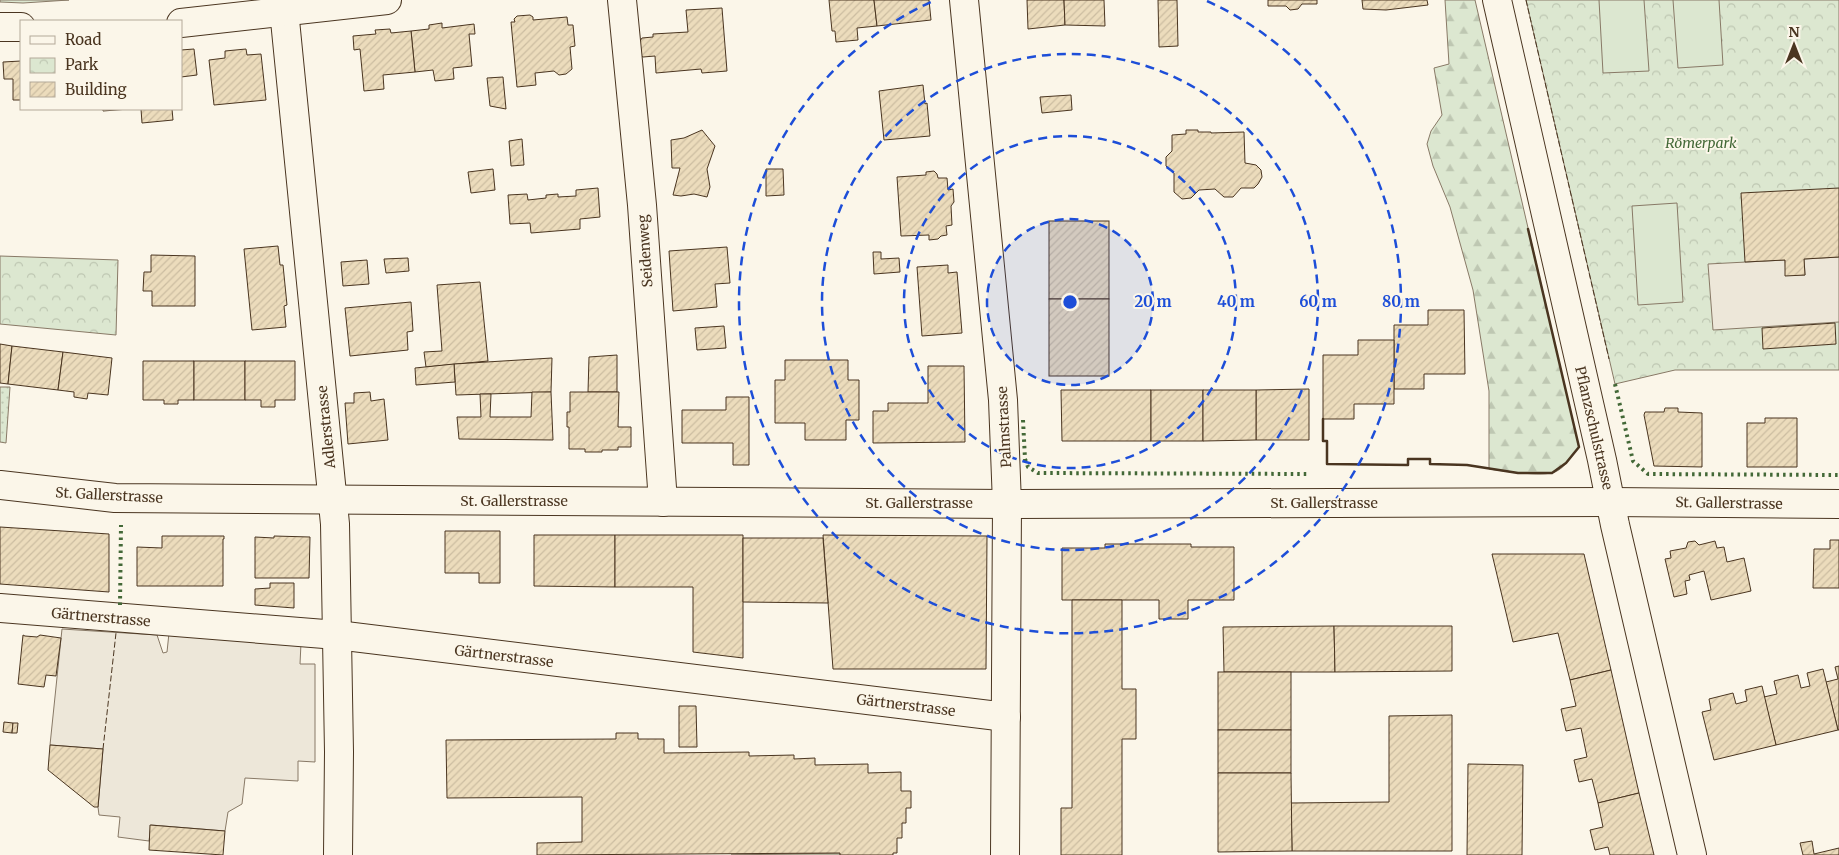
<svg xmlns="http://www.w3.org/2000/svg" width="1839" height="855" viewBox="0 0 1839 855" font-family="Merriweather,serif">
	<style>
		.grass { fill: url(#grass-dots); stroke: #887966 }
		.forest { fill: url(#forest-firs); stroke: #887966 }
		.park { fill: url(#park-crowns); stroke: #887966 }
		.pitch { fill: #dce7d0; stroke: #887966 }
		.parking { fill: #ede7d9; stroke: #887966 }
		.building { fill: url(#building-hatch); stroke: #4a3520 }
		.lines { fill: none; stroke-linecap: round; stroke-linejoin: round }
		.minor-casing { stroke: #4a3520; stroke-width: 30 }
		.major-casing { stroke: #4a3520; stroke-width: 30 }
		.minor { stroke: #fbf6e9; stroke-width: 28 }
		.major { stroke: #fbf6e9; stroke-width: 28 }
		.hedge { stroke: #436837; stroke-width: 4; stroke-dasharray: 2.5 4; stroke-linecap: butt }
		.fence { stroke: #4a3520; stroke-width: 1; stroke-dasharray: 6 2.5; stroke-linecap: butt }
		.wall { stroke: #4a3520; stroke-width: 2.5 }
		.ring { fill: none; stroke: #1d4ed8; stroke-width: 2.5; stroke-dasharray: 9 6 }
		.labels { text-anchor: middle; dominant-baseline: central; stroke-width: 4; stroke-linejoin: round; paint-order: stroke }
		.park-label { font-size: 14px; font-style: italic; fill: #436837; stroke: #fbf6e9 }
		.street-label { font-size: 14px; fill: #4a3520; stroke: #fbf6e9 }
		.centre { fill: #1d4ed8; stroke: #fbf6e9; stroke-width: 2.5 }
		.ring-label { font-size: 15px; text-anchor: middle; font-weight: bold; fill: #1d4ed8; stroke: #fbf6e9; stroke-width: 4; stroke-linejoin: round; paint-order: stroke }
	</style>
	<defs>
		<pattern id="grass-dots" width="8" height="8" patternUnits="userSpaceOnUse" patternTransform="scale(1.25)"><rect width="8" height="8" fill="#dce7d0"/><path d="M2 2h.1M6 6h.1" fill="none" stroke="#bec7b2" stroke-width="1.8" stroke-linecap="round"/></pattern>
		<pattern id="forest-firs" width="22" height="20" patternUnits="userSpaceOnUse" patternTransform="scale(1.25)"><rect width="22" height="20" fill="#dce7d0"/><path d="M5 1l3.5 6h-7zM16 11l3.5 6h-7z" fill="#bec7b2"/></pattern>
		<pattern id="park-crowns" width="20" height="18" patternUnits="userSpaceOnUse" patternTransform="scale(1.25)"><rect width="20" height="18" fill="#dce7d0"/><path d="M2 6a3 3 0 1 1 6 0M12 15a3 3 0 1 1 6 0" fill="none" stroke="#bec7b2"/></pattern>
		<pattern id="building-hatch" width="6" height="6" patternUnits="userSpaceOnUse" patternTransform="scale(1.25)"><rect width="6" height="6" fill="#ecdcbc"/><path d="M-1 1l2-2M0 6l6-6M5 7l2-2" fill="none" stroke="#ccbda1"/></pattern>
	</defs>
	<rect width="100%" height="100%" fill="#fbf6e9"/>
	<!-- grass -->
	<path class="grass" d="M 0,387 L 10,387 L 6,443 L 0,442 Z"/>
	<!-- forest -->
	<path class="forest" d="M 1445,0 L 1475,0 L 1579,447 C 1572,455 1565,468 1555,472 C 1542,477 1503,471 1489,469 L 1489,391 L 1473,290 L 1450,207 L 1433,166 L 1427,144 L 1431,131 L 1442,115 L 1434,68 L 1449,64 Z"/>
	<!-- park -->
	<g class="park">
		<path d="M 0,0 L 69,0 L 23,3 L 0,2 Z"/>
		<path d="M 1526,0 L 1839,0 L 1839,370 L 1675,370 L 1615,384 Z"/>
		<path d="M 0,256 L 118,260 L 116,335 L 0,324 Z"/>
		<path d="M 840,853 L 840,855 L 731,855 Z"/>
	</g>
	<!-- pitch -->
	<g class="pitch">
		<path d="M 1599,0 L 1644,0 L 1649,71 L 1603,73 Z"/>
		<path d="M 1673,0 L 1719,0 L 1723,65 L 1678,68 Z"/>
		<path d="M 1677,203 L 1683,302 L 1638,305 L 1632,206 Z"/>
	</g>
	<!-- parking -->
	<g class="parking">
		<path d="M 1839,257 L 1839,322 L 1713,330 L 1708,264 L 1785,260 L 1786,275 L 1805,275 L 1804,259 Z"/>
		<path d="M 62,629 L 157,635 L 163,653 L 167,652 L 169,633 L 301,643 L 300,664 L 315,664 L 315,762 L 298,761 L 298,781 L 245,778 L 242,804 L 228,812 L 225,831 L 151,825 L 149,841 L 118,837 L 120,817 L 99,815 L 98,807 L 103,749 L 50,745 Z"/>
	</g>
	<!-- building -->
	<g class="building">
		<path d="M 829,0 L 874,0 L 877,26 L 857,28 L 858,40 L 836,42 L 835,31 L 832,31 Z"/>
		<path d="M 874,0 L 929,0 L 931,20 L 877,26 Z"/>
		<path d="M 1027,0 L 1064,0 L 1065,25 L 1028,29 Z"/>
		<path d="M 1064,0 L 1104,0 L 1105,26 L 1065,25 Z"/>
		<path d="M 1158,0 L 1177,0 L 1178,46 L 1159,47 Z"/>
		<path d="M 1268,0 L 1317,0 L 1317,4 L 1302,4 L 1298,9 L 1290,10 L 1286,6 L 1268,6 Z"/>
		<path d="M 1362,0 L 1427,0 L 1428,5 L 1386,10 L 1363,9 Z"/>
		<path d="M 722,8 L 727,71 L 702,73 L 701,69 L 656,73 L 655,56 L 643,57 L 641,56 L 640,41 L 642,38 L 653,37 L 653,34 L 688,32 L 686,10 Z"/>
		<path d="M 530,15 L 533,17 L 533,20 L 567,17 L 568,25 L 573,25 L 575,46 L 570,47 L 572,69 L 566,74 L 559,75 L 554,71 L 535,73 L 536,85 L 517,87 L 511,22 L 515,22 L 514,19 L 517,16 Z"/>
		<path d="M 442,23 L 442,28 L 474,24 L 475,34 L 469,34 L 472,66 L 453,68 L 454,79 L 435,81 L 433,70 L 415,72 L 411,31 L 429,29 L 429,25 Z"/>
		<path d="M 390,29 L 391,33 L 411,31 L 415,72 L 383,75 L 384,89 L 364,91 L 360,49 L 354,50 L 353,36 L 376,34 L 375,30 Z"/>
		<path d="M 194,49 L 197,75 L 181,77 L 181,50 Z"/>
		<path d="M 246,49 L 247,55 L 261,54 L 266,100 L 214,105 L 209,60 L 225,58 L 225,51 Z"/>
		<path d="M 21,61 L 21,100 L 13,100 L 13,79 L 4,79 L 3,62 Z"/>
		<path d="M 503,77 L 506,109 L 490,106 L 487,78 Z"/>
		<path d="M 923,85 L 925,104 L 927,103 L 930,136 L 884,140 L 879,91 Z"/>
		<path d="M 1071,95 L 1072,110 L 1042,113 L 1040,97 Z"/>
		<path d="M 103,109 L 129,109 L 103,111 Z"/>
		<path d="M 141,109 L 172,109 L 173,120 L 142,123 Z"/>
		<path d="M 702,130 L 715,146 L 707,169 L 710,187 L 707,197 L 694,194 L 681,196 L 673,195 L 680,168 L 672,168 L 671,140 L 684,138 Z"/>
		<path d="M 1186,130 L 1198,130 L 1198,132 L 1211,132 L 1211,133 L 1244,132 L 1245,163 L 1256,165 L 1261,170 L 1262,177 L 1258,184 L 1254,188 L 1241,188 L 1233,197 L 1224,197 L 1215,189 L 1199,190 L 1191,198 L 1182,199 L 1174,192 L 1174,173 L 1166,166 L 1166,157 L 1172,151 L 1172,135 L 1186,134 Z"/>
		<path d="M 522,139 L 524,165 L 511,166 L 509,141 Z"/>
		<path d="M 493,169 L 495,190 L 471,193 L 468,172 Z"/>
		<path d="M 766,169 L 783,169 L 784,195 L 766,196 Z"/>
		<path d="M 934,171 L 937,174 L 938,178 L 947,178 L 948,190 L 953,189 L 954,202 L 951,206 L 952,225 L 946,226 L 947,235 L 941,236 L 938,239 L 929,240 L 929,235 L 901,236 L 897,177 L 926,175 L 926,172 Z"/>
		<path d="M 598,188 L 600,217 L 580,219 L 580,229 L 531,233 L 530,223 L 510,224 L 508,195 L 527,194 L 528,200 L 546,198 L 546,195 L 558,194 L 558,197 L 576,196 L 576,190 Z"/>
		<path d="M 1839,188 L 1839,257 L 1804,259 L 1805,275 L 1785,276 L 1785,260 L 1745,262 L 1741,193 Z"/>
		<rect x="1049" y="221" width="60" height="78"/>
		<path d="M 278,246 L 280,265 L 283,265 L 287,305 L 284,306 L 286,327 L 252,330 L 244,249 Z"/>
		<path d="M 727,247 L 730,283 L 715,284 L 717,307 L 673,311 L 669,251 Z"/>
		<path d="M 873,252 L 881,252 L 881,259 L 899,258 L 900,272 L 874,274 Z"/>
		<path d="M 151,255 L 195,256 L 195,306 L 152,306 L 152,291 L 143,291 L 144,272 L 151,272 Z"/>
		<path d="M 408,258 L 409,271 L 386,273 L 384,259 Z"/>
		<path d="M 367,260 L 369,284 L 343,286 L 341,262 Z"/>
		<path d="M 948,265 L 948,273 L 957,272 L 962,333 L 922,336 L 917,267 Z"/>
		<path d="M 480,282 L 488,361 L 426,367 L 424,352 L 442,351 L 437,285 Z"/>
		<rect x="1049" y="299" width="60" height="77"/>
		<path d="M 411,302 L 413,331 L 407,332 L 408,350 L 350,356 L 345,308 Z"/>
		<path d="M 1428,310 L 1464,310 L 1465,374 L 1424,374 L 1424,389 L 1394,389 L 1394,325 L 1428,325 Z"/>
		<path d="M 1835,323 L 1836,344 L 1763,349 L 1762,328 Z"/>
		<path d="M 724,326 L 726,348 L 697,350 L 695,328 Z"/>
		<path d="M 1358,340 L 1394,340 L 1394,404 L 1354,404 L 1354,419 L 1323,419 L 1323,355 L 1358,355 Z"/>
		<path d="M 0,344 L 12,346 L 8,384 L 0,383 Z"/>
		<path d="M 12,346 L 63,352 L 58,390 L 8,384 Z"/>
		<path d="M 63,352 L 112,358 L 108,395 L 88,393 L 87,399 L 74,397 L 74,392 L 58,390 Z"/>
		<path d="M 617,355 L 617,392 L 588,392 L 589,357 Z"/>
		<path d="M 552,358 L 551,392 L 456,395 L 454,364 Z"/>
		<path d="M 785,360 L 848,360 L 848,380 L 859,380 L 859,420 L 846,420 L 846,440 L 805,440 L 805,423 L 775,423 L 775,380 L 785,380 Z"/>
		<path d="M 143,361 L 194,361 L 194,400 L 178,400 L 178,404 L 164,404 L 164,400 L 143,400 Z"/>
		<rect x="194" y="361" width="51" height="39"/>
		<path d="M 245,361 L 295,361 L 295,400 L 275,400 L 275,407 L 261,407 L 261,400 L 245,400 Z"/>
		<path d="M 454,364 L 455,382 L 416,385 L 415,368 Z"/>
		<path d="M 928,366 L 964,366 L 965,442 L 873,443 L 873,411 L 888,411 L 888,403 L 928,403 Z"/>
		<path d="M 1309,389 L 1309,440 L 1256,440 L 1256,390 Z"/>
		<path d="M 1061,390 L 1151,390 L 1151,441 L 1062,441 Z"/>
		<rect x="1151" y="390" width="52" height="51"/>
		<path d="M 1203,390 L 1256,390 L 1256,440 L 1203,441 Z"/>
		<path d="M 370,392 L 371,401 L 384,399 L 388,440 L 348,444 L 345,403 L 354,403 L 354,393 Z"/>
		<path d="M 532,392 L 551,392 L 553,440 L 459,439 L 457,417 L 481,417 L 480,394 L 491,394 L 490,417 L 531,417 Z"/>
		<path d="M 570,392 L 619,392 L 618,427 L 631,427 L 631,447 L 618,447 L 618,450 L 602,450 L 602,452 L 585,452 L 585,449 L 569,449 L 569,427 L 567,427 L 567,412 L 570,412 Z"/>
		<path d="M 726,397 L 749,397 L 749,465 L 733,465 L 733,443 L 682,443 L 682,410 L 726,410 Z"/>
		<path d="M 1665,408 L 1678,408 L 1678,412 L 1702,413 L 1702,467 L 1654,466 L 1644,415 L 1645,412 L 1664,412 Z"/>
		<path d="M 1765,418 L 1797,418 L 1797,467 L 1747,467 L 1747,423 L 1765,423 Z"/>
		<path d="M 0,527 L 109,534 L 109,592 L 0,584 Z"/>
		<path d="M 445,531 L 500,531 L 500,583 L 479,583 L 479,573 L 445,573 Z"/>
		<path d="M 534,535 L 615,535 L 615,587 L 534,586 Z"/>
		<path d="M 615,535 L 743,535 L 743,658 L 693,652 L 693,587 L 615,587 Z"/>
		<path d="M 823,535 L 987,536 L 986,669 L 833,669 Z"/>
		<path d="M 162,536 L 224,536 L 224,539 L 223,539 L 223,586 L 137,586 L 137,547 L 162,548 Z"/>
		<path d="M 274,536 L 310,537 L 309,578 L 255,578 L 255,537 L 274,538 Z"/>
		<path d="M 743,538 L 823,538 L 828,603 L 743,602 Z"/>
		<path d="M 1830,540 L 1839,540 L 1839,588 L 1813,588 L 1814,549 L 1830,549 Z"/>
		<path d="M 1695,541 L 1699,545 L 1715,541 L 1717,548 L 1724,547 L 1727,562 L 1744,558 L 1751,591 L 1711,600 L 1704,571 L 1689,575 L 1690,580 L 1685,581 L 1687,594 L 1674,597 L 1665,559 L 1671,558 L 1670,551 L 1686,548 L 1688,542 Z"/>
		<path d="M 1105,544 L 1191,544 L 1191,547 L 1234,547 L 1234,600 L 1188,600 L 1188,619 L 1159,619 L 1159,600 L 1062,600 L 1062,548 L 1105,548 Z"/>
		<path d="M 1492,554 L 1584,554 L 1611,670 L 1570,680 L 1558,633 L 1513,642 Z"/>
		<path d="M 270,583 L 294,583 L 294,608 L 255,605 L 255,589 L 270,588 Z"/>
		<path d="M 1072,600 L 1122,600 L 1122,689 L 1136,689 L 1136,739 L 1122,739 L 1122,855 L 1061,855 L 1061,808 L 1072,808 Z"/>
		<path d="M 1334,626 L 1335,672 L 1224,672 L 1223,627 Z"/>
		<path d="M 1334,626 L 1452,626 L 1452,671 L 1335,672 Z"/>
		<path d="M 23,635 L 25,636 L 37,637 L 40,635 L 61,638 L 56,676 L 46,675 L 44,687 L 18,684 Z"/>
		<path d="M 1839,666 L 1839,730 L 1838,730 L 1826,682 L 1838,679 L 1835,667 Z"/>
		<path d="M 1823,669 L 1838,730 L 1776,745 L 1764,697 L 1777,694 L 1774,681 L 1798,675 L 1801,688 L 1810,686 L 1807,673 Z"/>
		<path d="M 1611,670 L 1639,793 L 1598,803 L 1592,779 L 1579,782 L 1574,760 L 1587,757 L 1581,728 L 1566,731 L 1561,709 L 1576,706 L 1570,680 Z"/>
		<rect x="1218" y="672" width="73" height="58"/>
		<path d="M 1762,686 L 1776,745 L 1714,760 L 1702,712 L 1711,710 L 1709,699 L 1733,693 L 1736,704 L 1747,701 L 1745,690 Z"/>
		<path d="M 679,706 L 696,706 L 697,747 L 679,747 Z"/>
		<path d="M 1452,715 L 1452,851 L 1292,851 L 1291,803 L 1389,802 L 1389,716 Z"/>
		<path d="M 4,722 L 13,723 L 12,733 L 3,732 Z"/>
		<path d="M 13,723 L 18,723 L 17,733 L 12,733 Z"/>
		<rect x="1218" y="730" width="73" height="43"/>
		<path d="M 616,733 L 638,733 L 638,739 L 664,739 L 664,753 L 749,752 L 749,756 L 794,755 L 794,759 L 815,758 L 815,765 L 868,764 L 868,773 L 901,772 L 901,791 L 911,791 L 911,808 L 906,808 L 906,823 L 902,823 L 902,838 L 897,838 L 897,853 L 893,853 L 893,855 L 840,855 L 840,853 L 537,855 L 537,843 L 582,842 L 582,797 L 447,798 L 446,740 L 616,739 Z"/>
		<path d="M 50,745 L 103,749 L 98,807 L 94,807 L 48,770 Z"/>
		<path d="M 1468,764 L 1523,765 L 1522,855 L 1467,855 Z"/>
		<path d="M 1218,773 L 1291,773 L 1292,851 L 1218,852 Z"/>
		<path d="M 1639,793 L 1654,855 L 1610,855 L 1608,847 L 1595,850 L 1590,830 L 1603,827 L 1598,803 Z"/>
		<path d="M 150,825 L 225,831 L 223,855 L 149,850 Z"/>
		<path d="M 1812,841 L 1814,854 L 1839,848 L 1839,855 L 1803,855 L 1800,843 Z"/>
	</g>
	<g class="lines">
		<defs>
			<g id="minor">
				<path d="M 283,0 L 335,524 L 339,752 L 338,855"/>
				<path d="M 622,0 L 642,205 L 663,502"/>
				<path d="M 964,0 L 1003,400 L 1007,504 L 1005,855"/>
				<path d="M 1497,0 L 1602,460 L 1615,525 L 1692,855"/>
				<path d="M 181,23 L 387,0"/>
				<path d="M 0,27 L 21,27"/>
				<path d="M 0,608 L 337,635 L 1006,717"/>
			</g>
			<path id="major" d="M 0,485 L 115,498 L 1007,504 L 1611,502 L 1839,504"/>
		</defs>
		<!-- minor casing -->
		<use href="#minor" class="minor-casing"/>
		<!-- major casing -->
		<use href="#major" class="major-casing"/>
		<!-- minor -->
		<use href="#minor" class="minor"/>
		<!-- major -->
		<use href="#major" class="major"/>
		<!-- hedge -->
		<g class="hedge">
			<path d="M 1615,384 L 1633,461 L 1648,474 L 1839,475"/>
			<path d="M 1023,420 L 1025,459 L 1028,467 L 1038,473 L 1307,474"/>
			<path d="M 120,605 L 121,525"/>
		</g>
		<!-- fence -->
		<g class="fence">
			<path d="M 1526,0 L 1609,359"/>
			<path d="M 103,749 L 116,633"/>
		</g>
		<!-- wall -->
		<path class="wall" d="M 1323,419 L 1323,441 L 1327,441 L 1327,464 L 1408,465 L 1408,459 L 1430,459 L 1430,464 L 1467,465 L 1518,473 L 1552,473 L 1566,463 L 1579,447 L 1528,229"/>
	</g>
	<!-- distance rings -->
	<circle cx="1070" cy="302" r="83" fill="#1d4ed8" fill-opacity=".12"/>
	<g class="ring">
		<circle cx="1070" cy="302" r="83"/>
		<circle cx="1070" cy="302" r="166"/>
		<circle cx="1070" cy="302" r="248"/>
		<path d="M1207 1A331 331 0 1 1 933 1"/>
	</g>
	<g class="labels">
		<!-- park labels -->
		<g class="park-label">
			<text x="1701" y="143">Römerpark</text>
		</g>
		<!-- street labels -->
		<g class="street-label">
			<text transform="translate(645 251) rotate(-94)">Seidenweg</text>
			<text transform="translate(326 427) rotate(-96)">Adlerstrasse</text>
			<text transform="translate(1004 427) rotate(-93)">Palmstrasse</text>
			<text transform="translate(1594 428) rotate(77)">Pflanzschulstrasse</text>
			<text transform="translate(109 495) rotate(3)">St. Gallerstrasse</text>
			<text x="514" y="501">St. Gallerstrasse</text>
			<text x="919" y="503">St. Gallerstrasse</text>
			<text x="1324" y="503">St. Gallerstrasse</text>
			<text transform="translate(1729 503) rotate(1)">St. Gallerstrasse</text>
			<text transform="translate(101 617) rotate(5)">Gärtnerstrasse</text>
			<text transform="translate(504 656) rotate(7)">Gärtnerstrasse</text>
			<text transform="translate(906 705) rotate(7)">Gärtnerstrasse</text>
		</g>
	</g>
	<circle cx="1070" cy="302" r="8" class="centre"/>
	<g class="ring-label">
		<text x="1153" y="307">20 m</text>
		<text x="1236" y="307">40 m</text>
		<text x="1318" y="307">60 m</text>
		<text x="1401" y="307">80 m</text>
	</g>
	<!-- legend -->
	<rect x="20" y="20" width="162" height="90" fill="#fbf6e9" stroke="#b4a999"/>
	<rect x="30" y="36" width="25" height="8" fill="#fbf6e9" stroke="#b4a999"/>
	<text x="65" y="45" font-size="15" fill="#4a3520">Road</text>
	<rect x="30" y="58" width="25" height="15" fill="url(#park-crowns)" stroke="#b4a999"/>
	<text x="65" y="70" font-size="15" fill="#4a3520">Park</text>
	<rect x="30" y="82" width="25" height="15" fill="url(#building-hatch)" stroke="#b4a999"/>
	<text x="65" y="95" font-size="15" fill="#4a3520">Building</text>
	<!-- north arrow -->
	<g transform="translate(1794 45)" stroke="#fbf6e9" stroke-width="4" paint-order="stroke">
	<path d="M0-4L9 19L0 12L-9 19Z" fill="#4a3520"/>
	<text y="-8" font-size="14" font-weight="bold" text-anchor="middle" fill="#4a3520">N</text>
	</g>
</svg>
